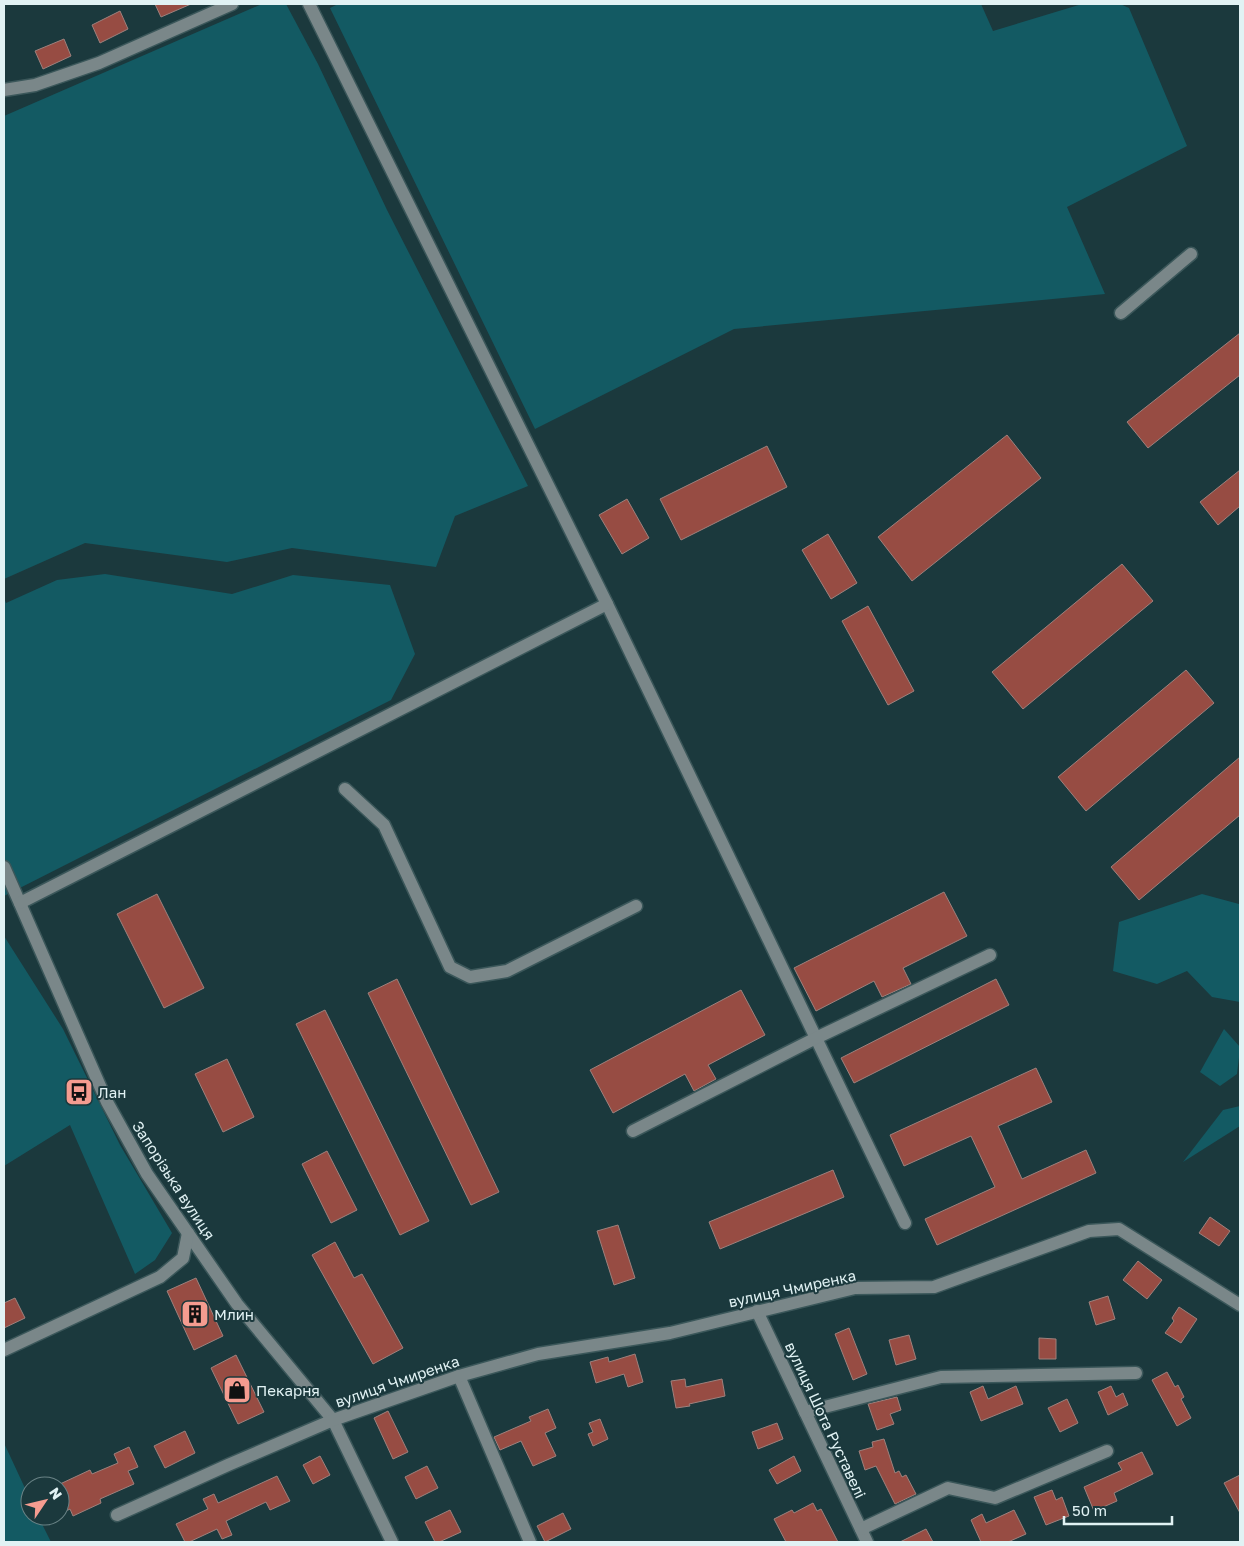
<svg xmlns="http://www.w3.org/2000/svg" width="1244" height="1546" viewBox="0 0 1244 1546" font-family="'Golos Text',sans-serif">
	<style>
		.green { fill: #135a63 }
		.building { fill: #974c43; stroke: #9e817d }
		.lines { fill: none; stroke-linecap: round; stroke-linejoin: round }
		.minor-casing { stroke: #3b575a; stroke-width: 15 }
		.minor { stroke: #7a8789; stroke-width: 12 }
		.labels { text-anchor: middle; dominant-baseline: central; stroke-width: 4; stroke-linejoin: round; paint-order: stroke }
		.poi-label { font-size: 15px; fill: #e1f2f4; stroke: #1b393d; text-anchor: start }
		.street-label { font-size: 15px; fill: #e1f2f4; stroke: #1b393d }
	</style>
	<rect width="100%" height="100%" fill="#1b393d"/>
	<!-- green -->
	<g class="green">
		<path d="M 262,4 L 286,4 L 318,64 L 387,210 L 528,486 L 455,516 L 436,567 L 292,548 L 227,562 L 85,543 L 4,579 L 4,116 Z"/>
		<path d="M 338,4 L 981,4 L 993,31 L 1082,4 L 1120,4 L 1129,8 L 1187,146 L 1067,207 L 1105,294 L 734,329 L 535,429 L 330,8 Z"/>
		<path d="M 105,574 L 232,594 L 293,575 L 390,585 L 415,654 L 391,700 L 4,896 L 4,598 L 6,603 L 57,580 Z"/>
		<path d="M 1202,894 L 1239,904 L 1240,894 L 1240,1002 L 1212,997 L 1187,971 L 1157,984 L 1113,971 L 1119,922 Z"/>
		<path d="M 4,936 L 63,1029 L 120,1145 L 172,1233 L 155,1260 L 135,1274 L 70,1125 L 4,1166 Z"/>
		<path d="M 1224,1029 L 1240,1047 L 1240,1049 L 1237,1074 L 1220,1086 L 1200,1072 Z"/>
		<path d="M 1240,1106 L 1240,1126 L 1183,1162 L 1223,1110 Z"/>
		<path d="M 4,1443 L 30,1499 L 30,1516 L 38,1516 L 51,1542 L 4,1542 Z"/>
	</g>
	<!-- building -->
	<g class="building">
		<path d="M 155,4 L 191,4 L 161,17 Z"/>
		<path d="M 120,11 L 128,29 L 100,43 L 92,25 Z"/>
		<path d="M 64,39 L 71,56 L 43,69 L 35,51 Z"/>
		<path d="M 1240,333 L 1240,375 L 1148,448 L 1127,422 Z"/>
		<path d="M 1007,435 L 1041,478 L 912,581 L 878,537 Z"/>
		<path d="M 767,446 L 787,487 L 681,540 L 660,499 Z"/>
		<path d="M 1240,470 L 1240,506 L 1218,525 L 1200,502 Z"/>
		<path d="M 627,499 L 649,538 L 622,554 L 599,515 Z"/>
		<path d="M 828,534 L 857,583 L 831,599 L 802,550 Z"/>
		<path d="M 1122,564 L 1153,601 L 1023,709 L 992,672 Z"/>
		<path d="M 868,606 L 914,691 L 888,705 L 842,621 Z"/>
		<path d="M 1186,670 L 1214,703 L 1086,811 L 1058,777 Z"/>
		<path d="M 1240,757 L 1240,815 L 1139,900 L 1111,867 Z"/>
		<path d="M 944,892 L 967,936 L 903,968 L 911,984 L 882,997 L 874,981 L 816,1011 L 794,968 Z"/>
		<path d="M 157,894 L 204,988 L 164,1008 L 117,914 Z"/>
		<path d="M 397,979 L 499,1192 L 471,1205 L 368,993 Z"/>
		<path d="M 996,979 L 1009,1005 L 854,1083 L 841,1058 Z"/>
		<path d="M 741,990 L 765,1035 L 708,1065 L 716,1079 L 694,1091 L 685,1074 L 613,1113 L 590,1070 Z"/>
		<path d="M 325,1010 L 429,1221 L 400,1235 L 296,1024 Z"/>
		<path d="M 227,1059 L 254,1117 L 223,1132 L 195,1074 Z"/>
		<path d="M 1036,1068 L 1052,1102 L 998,1126 L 1022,1179 L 1086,1150 L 1096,1173 L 937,1245 L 925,1219 L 995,1187 L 971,1136 L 904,1166 L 890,1135 Z"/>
		<path d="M 327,1151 L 357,1210 L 331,1223 L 302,1164 Z"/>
		<path d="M 833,1170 L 844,1197 L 720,1249 L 709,1222 Z"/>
		<path d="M 1210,1217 L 1230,1231 L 1219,1246 L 1199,1233 Z"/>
		<path d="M 618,1225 L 635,1278 L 614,1285 L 597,1231 Z"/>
		<path d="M 335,1242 L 354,1278 L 362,1274 L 403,1348 L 373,1364 L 312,1255 Z"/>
		<path d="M 1138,1261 L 1162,1280 L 1147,1299 L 1123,1280 Z"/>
		<path d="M 196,1278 L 223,1336 L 194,1350 L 167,1291 Z"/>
		<path d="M 1108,1296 L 1115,1319 L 1096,1325 L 1089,1302 Z"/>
		<path d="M 15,1298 L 25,1318 L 4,1328 L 4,1303 Z"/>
		<path d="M 1179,1307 L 1197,1319 L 1181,1343 L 1165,1333 L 1174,1321 L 1172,1318 Z"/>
		<path d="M 849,1328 L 867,1374 L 853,1380 L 835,1334 Z"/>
		<path d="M 909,1335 L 916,1359 L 896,1365 L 889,1340 Z"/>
		<path d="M 1039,1338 L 1056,1339 L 1056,1359 L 1039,1359 Z"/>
		<path d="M 635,1354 L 643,1382 L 628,1387 L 624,1374 L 596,1383 L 590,1362 L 608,1357 L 609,1362 Z"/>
		<path d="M 236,1355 L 264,1412 L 238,1424 L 211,1368 Z"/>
		<path d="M 1167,1372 L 1175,1387 L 1178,1385 L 1184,1397 L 1181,1399 L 1191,1418 L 1177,1426 L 1152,1380 Z"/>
		<path d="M 685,1379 L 686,1387 L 722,1379 L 725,1396 L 689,1404 L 690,1406 L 676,1408 L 671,1381 Z"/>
		<path d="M 983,1386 L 988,1399 L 1016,1386 L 1023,1404 L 981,1421 L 970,1392 Z"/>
		<path d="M 1111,1386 L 1116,1397 L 1123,1393 L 1128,1405 L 1108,1415 L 1098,1392 Z"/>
		<path d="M 897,1397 L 901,1410 L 890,1414 L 894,1424 L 877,1430 L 868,1404 Z"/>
		<path d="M 1067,1399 L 1078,1423 L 1060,1432 L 1048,1408 Z"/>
		<path d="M 548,1409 L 556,1428 L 545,1433 L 556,1456 L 533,1466 L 521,1441 L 500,1450 L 494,1437 L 531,1421 L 529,1417 Z"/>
		<path d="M 388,1411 L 408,1452 L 393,1459 L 374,1418 Z"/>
		<path d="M 600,1419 L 608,1439 L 593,1446 L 588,1434 L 593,1432 L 589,1423 Z"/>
		<path d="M 777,1423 L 783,1439 L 758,1449 L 752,1432 Z"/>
		<path d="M 185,1431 L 195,1453 L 165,1468 L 154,1446 Z"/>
		<path d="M 884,1439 L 895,1473 L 899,1471 L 902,1477 L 906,1475 L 916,1494 L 895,1504 L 876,1466 L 865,1470 L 859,1451 L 873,1447 L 872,1442 Z"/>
		<path d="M 129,1447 L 138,1467 L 128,1471 L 134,1484 L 100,1499 L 101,1503 L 73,1516 L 70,1509 L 64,1512 L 60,1503 L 60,1484 L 90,1470 L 92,1474 L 118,1463 L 114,1454 Z"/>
		<path d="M 1142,1452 L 1153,1474 L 1114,1493 L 1117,1501 L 1094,1511 L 1084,1487 L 1122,1470 L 1118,1463 Z"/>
		<path d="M 320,1456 L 330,1475 L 313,1484 L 303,1465 Z"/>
		<path d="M 794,1456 L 801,1471 L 777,1484 L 769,1470 Z"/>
		<path d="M 427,1466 L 438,1488 L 416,1499 L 405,1477 Z"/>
		<path d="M 1240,1475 L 1240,1513 L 1224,1483 Z"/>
		<path d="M 277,1476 L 290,1501 L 270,1510 L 266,1502 L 226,1521 L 232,1535 L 222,1539 L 217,1529 L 189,1542 L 185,1542 L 176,1524 L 208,1509 L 203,1499 L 214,1494 L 218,1503 Z"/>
		<path d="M 1052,1490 L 1056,1500 L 1062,1497 L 1069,1516 L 1046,1525 L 1034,1497 Z"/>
		<path d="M 813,1503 L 817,1511 L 821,1509 L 838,1542 L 786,1542 L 774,1519 L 792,1510 L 794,1513 Z"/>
		<path d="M 450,1510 L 461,1532 L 439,1542 L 435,1542 L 425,1522 Z"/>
		<path d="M 1014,1510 L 1026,1534 L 1008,1542 L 981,1542 L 971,1520 L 982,1514 L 986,1523 Z"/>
		<path d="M 563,1513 L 571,1529 L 545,1542 L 537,1526 Z"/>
		<path d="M 926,1529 L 933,1542 L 900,1542 Z"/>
	</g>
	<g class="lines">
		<defs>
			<g id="minor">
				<path d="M 4,90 L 35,85 L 99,63 L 232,4"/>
				<path d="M 1121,313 L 1191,254"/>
				<path d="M 607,604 L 905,1223"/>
				<path d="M 345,789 L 384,825 L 450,967 L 470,977 L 507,971 L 636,906"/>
				<path d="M 4,867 L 107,1102 L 147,1174 L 237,1304 L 333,1420 L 392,1542"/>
				<path d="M 20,903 L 607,604 L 309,4"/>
				<path d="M 633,1131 L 816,1038 L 990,955"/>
				<path d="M 757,1311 L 867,1542"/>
				<path d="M 4,1350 L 160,1277 L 183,1258 L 188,1233"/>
				<path d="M 459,1376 L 530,1542"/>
				<path d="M 805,1412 L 941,1377 L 1136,1373"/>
				<path d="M 117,1515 L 228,1465 L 333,1420 L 459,1376 L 538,1354 L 670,1333 L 855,1288 L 934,1287 L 1089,1231 L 1119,1229 L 1240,1305"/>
				<path d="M 861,1529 L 948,1488 L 995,1498 L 1107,1451"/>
			</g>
		</defs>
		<!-- minor casing -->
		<use href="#minor" class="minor-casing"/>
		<!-- minor -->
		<use href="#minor" class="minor"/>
	</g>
	<!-- icons -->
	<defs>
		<symbol id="bus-square" viewBox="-11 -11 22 22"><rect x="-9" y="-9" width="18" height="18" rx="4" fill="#f59c90" stroke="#1b393d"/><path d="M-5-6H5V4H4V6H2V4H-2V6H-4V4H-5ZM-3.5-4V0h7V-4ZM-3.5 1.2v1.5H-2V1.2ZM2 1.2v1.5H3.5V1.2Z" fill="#111"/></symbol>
		<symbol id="building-square" viewBox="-11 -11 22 22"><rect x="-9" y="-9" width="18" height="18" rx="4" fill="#f59c90" stroke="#1b393d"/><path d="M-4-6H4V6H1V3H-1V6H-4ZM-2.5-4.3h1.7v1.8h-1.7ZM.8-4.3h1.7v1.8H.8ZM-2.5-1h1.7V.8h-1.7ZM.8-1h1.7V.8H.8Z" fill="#111"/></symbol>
		<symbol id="shop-square" viewBox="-11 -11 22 22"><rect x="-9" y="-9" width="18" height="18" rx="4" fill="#f59c90" stroke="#1b393d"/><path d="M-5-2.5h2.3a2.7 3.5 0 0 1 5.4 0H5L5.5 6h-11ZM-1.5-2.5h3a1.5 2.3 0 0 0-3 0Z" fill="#111"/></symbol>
	</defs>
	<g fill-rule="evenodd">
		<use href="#bus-square" x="63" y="1076" width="32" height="32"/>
		<use href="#building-square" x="179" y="1298" width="32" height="32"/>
		<use href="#shop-square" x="221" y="1374" width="32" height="32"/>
	</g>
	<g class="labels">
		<!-- poi labels -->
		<g class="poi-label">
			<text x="98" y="1092">Лан</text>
			<text x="214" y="1314">Млин</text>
			<text x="256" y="1390">Пекарня</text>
		</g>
		<!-- street labels -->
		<g class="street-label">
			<text transform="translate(174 1180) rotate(57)">Запорізька вулиця</text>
			<text transform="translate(792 1288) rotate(-12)">вулиця Чмиренка</text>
			<text transform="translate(397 1381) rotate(-19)">вулиця Чмиренка</text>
			<text transform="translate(826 1420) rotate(65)">вулиця Шота Руставелі</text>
		</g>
	</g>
	<!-- border -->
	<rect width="1244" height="1546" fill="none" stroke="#e1f2f4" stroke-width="10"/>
	<!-- north arrow -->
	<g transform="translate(45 1501) rotate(55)"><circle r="24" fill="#1b393d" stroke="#6a8386"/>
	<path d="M0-4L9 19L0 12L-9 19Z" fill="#f59c90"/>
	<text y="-8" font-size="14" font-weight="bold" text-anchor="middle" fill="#e1f2f4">N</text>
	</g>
	<!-- scale -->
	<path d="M1064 1516v8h108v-8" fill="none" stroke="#e1f2f4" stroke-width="2.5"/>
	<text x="1072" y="1516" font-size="15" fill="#e1f2f4" stroke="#1b393d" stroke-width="4" paint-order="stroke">50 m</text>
</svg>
